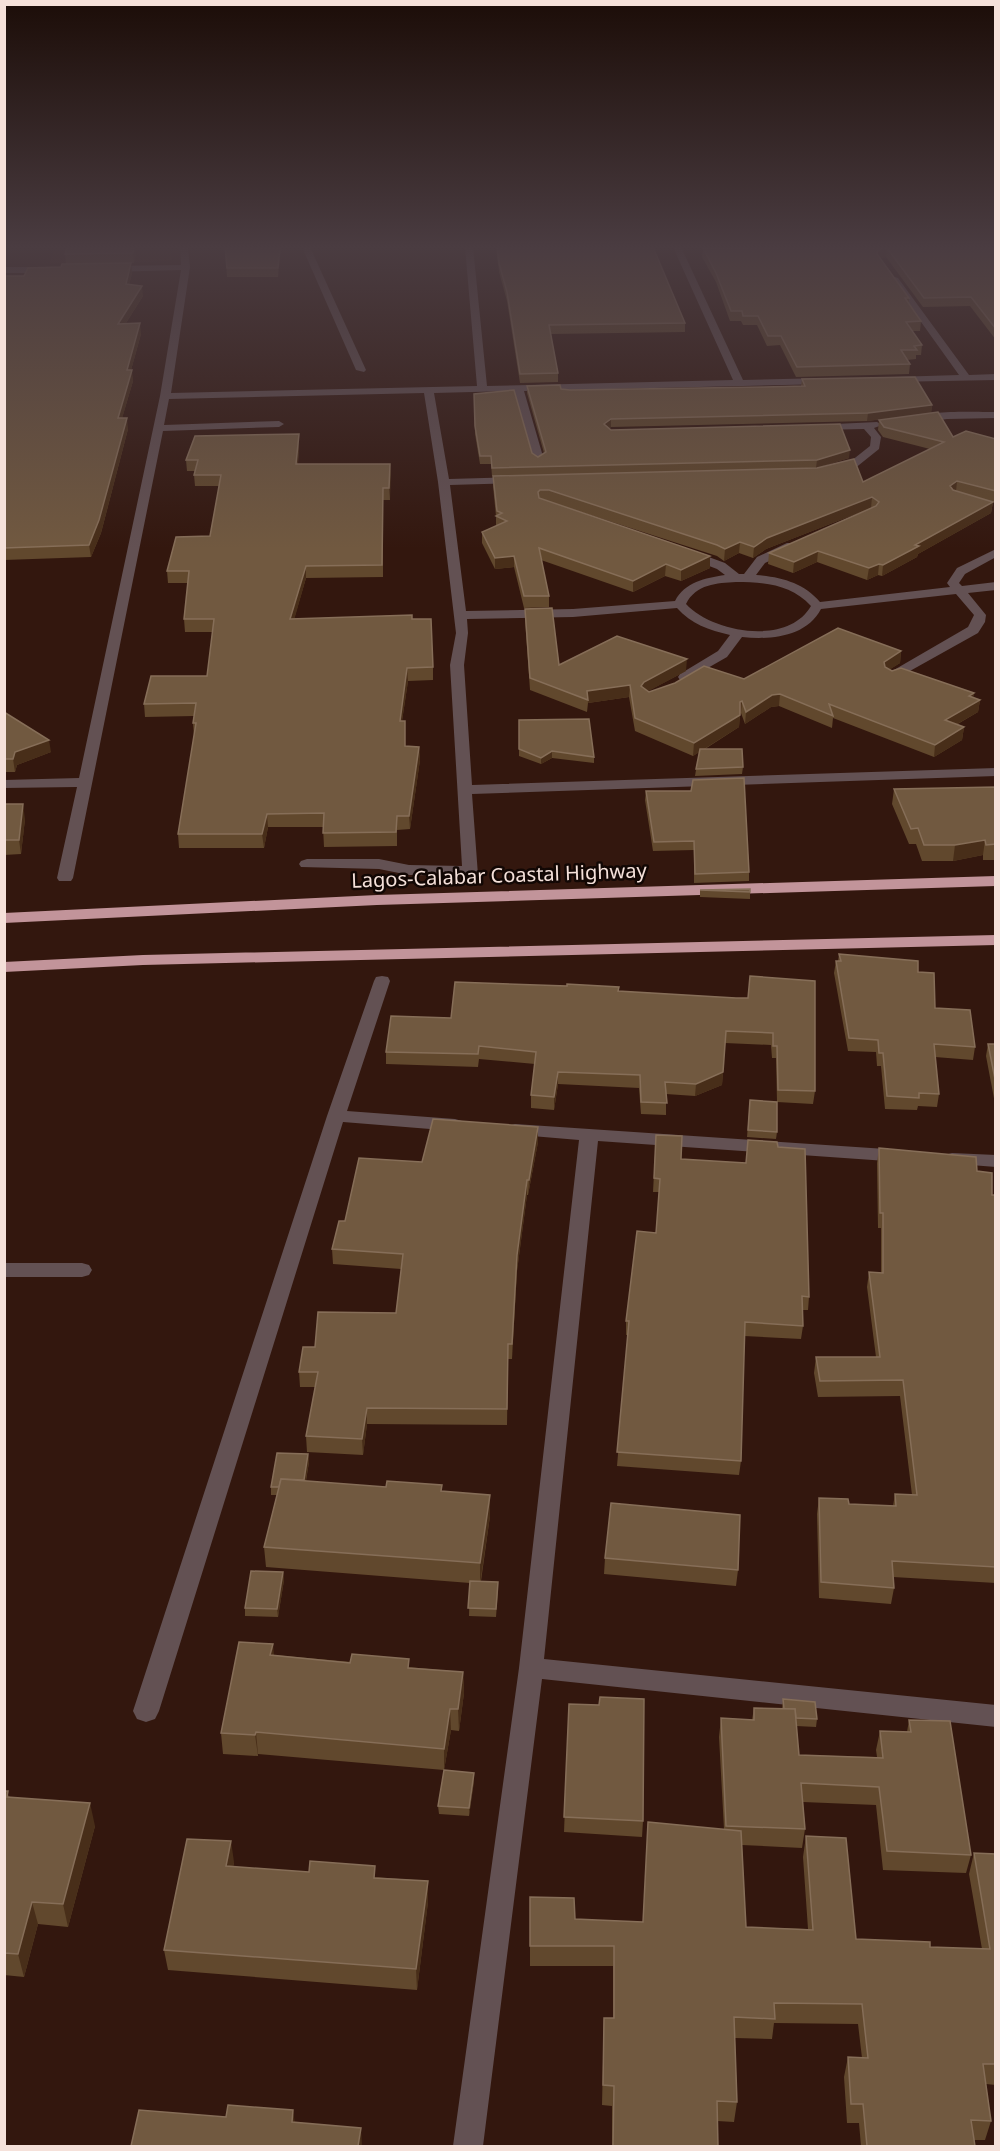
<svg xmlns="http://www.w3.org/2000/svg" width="1000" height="2151" viewBox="0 0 1000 2151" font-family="'Noto Sans',sans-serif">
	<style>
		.built { fill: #3f1d11 }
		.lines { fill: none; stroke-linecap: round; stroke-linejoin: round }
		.minor { fill: #635153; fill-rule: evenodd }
		.highway { fill: #c2949a; fill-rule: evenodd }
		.wall { fill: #61482d }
		.shaded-wall { fill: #482e19 }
		.building { fill: #715940; stroke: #866e58; stroke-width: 1.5 }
		.labels { text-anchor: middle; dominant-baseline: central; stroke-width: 5; stroke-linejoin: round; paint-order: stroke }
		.street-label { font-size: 20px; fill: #f5e1da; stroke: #120704 }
	</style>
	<rect width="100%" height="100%" fill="#33170e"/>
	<!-- built -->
	<path class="built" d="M 55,247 L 170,247 L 172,260 L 153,262 L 49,264 Z"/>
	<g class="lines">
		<!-- minor -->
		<g class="minor">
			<path d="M 180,247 L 188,247 L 190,267 L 171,393 L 477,386 L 465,247 L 473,247 L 487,386 L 733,380 L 673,247 L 681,247 L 743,380 L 826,378 L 831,381 L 826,384 L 524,391 L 544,460 L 539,463 L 534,460 L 514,391 L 434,393 L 449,479 L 516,477 L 522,480 L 516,483 L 450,485 L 466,611 L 573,609 L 675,601 C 685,582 705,578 725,575 L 717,569 L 683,556 L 681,553 L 687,549 L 725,563 L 739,574 L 744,574 L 757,557 L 787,543 L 795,543 L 795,549 L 765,563 L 756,575 C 781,577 804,583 820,602 L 950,587 L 947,583 L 957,568 L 996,549 L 996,557 L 965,574 L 959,583 L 962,586 L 996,582 L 996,590 L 968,593 L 986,615 L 985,622 L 978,633 L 892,681 L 885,677 L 887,674 L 968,627 L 974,615 L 956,594 L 821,609 C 806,637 771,640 742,637 L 727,657 L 685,681 L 680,680 L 678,677 L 680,674 L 718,651 L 730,635 C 709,630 691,624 677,608 L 573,617 L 467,619 L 468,633 L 464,665 L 472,785 L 996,768 L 996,776 L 472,794 L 478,875 L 476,878 L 470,880 L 463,876 L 409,875 L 379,869 L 301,867 L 299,864 L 301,861 L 307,859 L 379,859 L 409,865 L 462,866 L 450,665 L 456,633 L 438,482 L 424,393 L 169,399 L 164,425 L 279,421 L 284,424 L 279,427 L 163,431 L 73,878 L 71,881 L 59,881 L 57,878 L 77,787 L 4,788 L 4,780 L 79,778 L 160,396 L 181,270 L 108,272 L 104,269 L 108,266 L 181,265 ZM 736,582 C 764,582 791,584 811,606 C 788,646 713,633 686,604 C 696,584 717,583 736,582 Z"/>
			<path d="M 302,247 L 310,247 L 366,370 L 364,372 L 356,370 Z"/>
			<path d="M 4,267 L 51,267 L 55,270 L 51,273 L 4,273 Z"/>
			<path d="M 895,277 L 898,278 L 969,375 L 996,374 L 996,380 L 889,382 L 888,380 L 893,377 L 959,375 L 891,280 Z"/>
			<path d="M 996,412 L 996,418 L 947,419 L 917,423 L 912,420 C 927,409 975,412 996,412 Z"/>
			<path d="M 877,422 L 882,425 L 874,428 L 881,437 L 879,449 L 854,469 L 830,473 L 830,469 L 846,465 L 870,446 L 871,437 L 864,429 L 818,430 L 814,429 L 814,425 Z"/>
			<path d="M 382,976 L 388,977 L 390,981 L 347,1111 L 455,1119 L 462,1121 L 464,1125 L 462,1129 L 455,1131 L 343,1122 L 159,1711 L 155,1719 L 146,1722 L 137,1719 L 133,1711 L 327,1116 L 374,981 L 376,977 Z"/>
			<path d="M 515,1124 L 901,1150 L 908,1152 L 910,1156 L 908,1160 L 901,1162 L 598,1141 L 544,1659 L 996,1705 L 996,1727 L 542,1679 L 483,2146 L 453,2146 L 519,1668 L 579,1140 L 508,1134 L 506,1130 L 508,1126 Z"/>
			<path d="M 952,1153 L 996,1155 L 996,1167 L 945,1163 L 943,1159 L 945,1155 Z"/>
			<path d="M 4,1263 L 82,1263 L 89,1265 L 92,1270 L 89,1275 L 82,1277 L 4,1277 Z"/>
		</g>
		<!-- highway -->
		<g class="highway">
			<path d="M 996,876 L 996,886 L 377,905 L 4,923 L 4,913 L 377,895 Z"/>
			<path d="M 996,935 L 996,945 L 143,965 L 4,972 L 4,962 L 143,955 Z"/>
		</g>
	</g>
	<!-- wall -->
	<g class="wall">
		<path d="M 137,247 L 134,263 L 66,264 L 65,254 Z"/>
		<path d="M 225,247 L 281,247 L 278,277 L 227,277 Z"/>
		<path d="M 496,247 L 653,247 L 685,323 L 685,332 L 551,334 L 558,373 L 558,382 L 520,383 L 507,301 L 499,272 Z"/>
		<path d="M 996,247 L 996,340 L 970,306 L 923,307 L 886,257 L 880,258 L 909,298 L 909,303 L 921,321 L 920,331 L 912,331 L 922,345 L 921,355 L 916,355 L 916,359 L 907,360 L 910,364 L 909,374 L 796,377 L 780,345 L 767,346 L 757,325 L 743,325 L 741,321 L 730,321 L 716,282 L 702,257 L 703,248 Z"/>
		<path d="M 132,273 L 129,285 L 143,296 L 126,323 L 141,334 L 131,370 L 133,381 L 122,418 L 128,429 L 101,533 L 91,557 L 4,560 L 4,276 Z"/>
		<path d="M 802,379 L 932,405 L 931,413 L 867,421 L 611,427 L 609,428 L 611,430 L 849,458 L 816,468 L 863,482 L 930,449 L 883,437 L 878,430 L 879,420 L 953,437 L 996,439 L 996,503 L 988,500 L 993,502 L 991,513 L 918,554 L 917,557 L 882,576 L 878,575 L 867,580 L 817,562 L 793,573 L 768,564 L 769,553 L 871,508 L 766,549 L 753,558 L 739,553 L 724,561 L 717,556 L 547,501 L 710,556 L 710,568 L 681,581 L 665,576 L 633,592 L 541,560 L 549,596 L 549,607 L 524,608 L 514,567 L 495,569 L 482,543 L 482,532 L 496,526 L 496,516 L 493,486 L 493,476 L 492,476 L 491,464 L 480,464 L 475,434 L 474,394 L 532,453 L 538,457 L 544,453 L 527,393 L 527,386 L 570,390 L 764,387 L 801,386 Z"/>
		<path d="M 299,445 L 298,464 L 390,464 L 390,500 L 383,500 L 383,577 L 306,578 L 294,619 L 412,619 L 433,667 L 433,680 L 408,681 L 402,721 L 405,746 L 419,747 L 420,760 L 410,829 L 397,830 L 397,846 L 324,847 L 323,827 L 268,827 L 264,848 L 179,848 L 178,834 L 194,736 L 193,723 L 194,716 L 145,717 L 144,704 L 207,676 L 213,632 L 185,632 L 184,619 L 188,583 L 168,583 L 167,571 L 210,536 L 219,486 L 195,486 L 194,475 L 195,471 L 187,471 L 186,460 Z"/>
		<path d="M 525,609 L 559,665 L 686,671 L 648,691 L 649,692 L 744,679 L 901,651 L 900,663 L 890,669 L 892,671 L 974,693 L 973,697 L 980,700 L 978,712 L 956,725 L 964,727 L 962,740 L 934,757 L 833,718 L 832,728 L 779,706 L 771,707 L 745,724 L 741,713 L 740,713 L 739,727 L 705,749 L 743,767 L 742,774 L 695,776 L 699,752 L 693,756 L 635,731 L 629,697 L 588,703 L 587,712 L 530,690 L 525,620 Z"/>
		<path d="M 4,712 L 51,752 L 17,765 L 15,772 L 4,772 Z"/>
		<path d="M 519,720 L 594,757 L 594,763 L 552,758 L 541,764 L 519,756 Z"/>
		<path d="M 996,787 L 996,860 L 983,860 L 983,855 L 953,861 L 922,861 L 916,844 L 909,844 L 892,804 L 894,789 Z"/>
		<path d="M 646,791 L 749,872 L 749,881 L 694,883 L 694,850 L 653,851 L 645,800 Z"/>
		<path d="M 4,804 L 25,819 L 21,854 L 4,855 Z"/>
		<path d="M 700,890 L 750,892 L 750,899 L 700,897 Z"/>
		<path d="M 839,954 L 918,972 L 935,1008 L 975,1047 L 973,1060 L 935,1057 L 939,1094 L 937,1107 L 918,1106 L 917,1110 L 885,1109 L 881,1066 L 877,1066 L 876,1052 L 848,1051 L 834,973 L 836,961 L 838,961 Z"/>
		<path d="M 618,991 L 736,998 L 748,998 L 815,1091 L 813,1104 L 777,1102 L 776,1058 L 772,1058 L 771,1045 L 725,1043 L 722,1085 L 695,1096 L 666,1094 L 666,1115 L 641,1114 L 639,1088 L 558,1084 L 554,1110 L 531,1108 L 531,1095 L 535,1064 L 479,1059 L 478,1067 L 386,1064 L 386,1052 L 451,1018 Z"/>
		<path d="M 988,1044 L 996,1044 L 996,1109 L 986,1056 Z"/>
		<path d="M 750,1100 L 777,1132 L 776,1139 L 747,1137 Z"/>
		<path d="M 538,1127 L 538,1142 L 528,1195 L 527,1195 L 517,1271 L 512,1359 L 508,1359 L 507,1425 L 367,1424 L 363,1455 L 307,1452 L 306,1436 L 315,1387 L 300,1387 L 299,1372 L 315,1347 L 396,1313 L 401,1269 L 333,1264 L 332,1249 L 345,1221 L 422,1162 Z"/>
		<path d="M 656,1135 L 681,1159 L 746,1163 L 778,1147 L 809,1297 L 808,1310 L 802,1310 L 803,1326 L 801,1339 L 744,1336 L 741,1461 L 739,1475 L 617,1466 L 628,1335 L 626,1335 L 626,1321 L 656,1233 L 659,1192 L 653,1192 Z"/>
		<path d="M 879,1148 L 977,1171 L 992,1195 L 996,1195 L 996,1583 L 893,1577 L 894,1588 L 891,1604 L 819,1598 L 817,1514 L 819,1498 L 849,1504 L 893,1506 L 895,1494 L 912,1495 L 900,1396 L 818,1397 L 814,1373 L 816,1357 L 876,1357 L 867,1287 L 869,1272 L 881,1273 L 881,1228 L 878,1228 L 877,1163 Z"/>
		<path d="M 308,1454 L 309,1462 L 306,1481 L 490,1495 L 490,1516 L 481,1581 L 498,1590 L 496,1617 L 469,1616 L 470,1583 L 266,1567 L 264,1547 L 277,1495 L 271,1495 L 271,1487 Z"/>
		<path d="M 605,1558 L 738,1570 L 736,1586 L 604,1574 Z"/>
		<path d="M 283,1572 L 284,1580 L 278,1617 L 245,1616 L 245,1608 Z"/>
		<path d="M 274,1655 L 463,1672 L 464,1693 L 459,1731 L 451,1730 L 444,1770 L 474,1773 L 474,1781 L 469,1816 L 439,1814 L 438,1806 L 444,1770 L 258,1754 L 258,1756 L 223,1754 L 221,1733 Z"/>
		<path d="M 783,1699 L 817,1719 L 816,1727 L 796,1726 L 799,1755 L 877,1757 L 876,1750 L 880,1731 L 907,1732 L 909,1720 L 971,1855 L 966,1873 L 883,1870 L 876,1805 L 803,1802 L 805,1829 L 802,1848 L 742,1845 L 746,1927 L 808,1929 L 803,1857 L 806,1836 L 856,1939 L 930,1947 L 982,1949 L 969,1874 L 974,1853 L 996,1854 L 996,2085 L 986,2084 L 991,2121 L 985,2140 L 974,2140 L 975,2146 L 861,2146 L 859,2123 L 847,2123 L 844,2077 L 848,2057 L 862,2058 L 858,2024 L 774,2023 L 772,2039 L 735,2038 L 737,2102 L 734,2122 L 717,2121 L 718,2146 L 612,2146 L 612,2106 L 602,2105 L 604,2018 L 613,2018 L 613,1966 L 530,1966 L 530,1897 L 575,1919 L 642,1922 L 724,1829 L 719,1737 L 721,1718 L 752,1720 L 754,1708 L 782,1709 Z"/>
		<path d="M 569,1704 L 643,1821 L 642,1837 L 564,1832 Z"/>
		<path d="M 4,1791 L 10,1797 L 95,1826 L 68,1927 L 38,1924 L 24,1977 L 4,1975 Z"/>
		<path d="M 234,1862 L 233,1867 L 428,1881 L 428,1902 L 417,1990 L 168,1970 L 164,1950 Z"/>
	</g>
	<!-- shaded-wall -->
	<g class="shaded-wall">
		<path d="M 134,247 L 137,247 L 134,263 L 133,253 Z"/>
		<path d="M 280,247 L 281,247 L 278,277 L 278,268 Z"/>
		<path d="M 887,248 L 886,257 L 877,259 L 877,254 L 878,250 Z"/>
		<path d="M 131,263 L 132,273 L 127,294 L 126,284 Z"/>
		<path d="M 142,286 L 143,296 L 119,334 L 118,324 Z"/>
		<path d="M 140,323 L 141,334 L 128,381 L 127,370 Z"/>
		<path d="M 132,370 L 133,381 L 119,429 L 118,418 Z"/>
		<path d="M 932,405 L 931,413 L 867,421 L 868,413 Z"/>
		<path d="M 127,418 L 128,429 L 101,533 L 91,557 L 89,545 Z"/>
		<path d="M 611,419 L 611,427 L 604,431 L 604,424 Z"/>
		<path d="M 299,434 L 299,445 L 297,475 L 296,464 Z"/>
		<path d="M 850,450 L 849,458 L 816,468 L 817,460 Z"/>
		<path d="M 390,464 L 391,475 L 390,500 L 389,488 Z"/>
		<path d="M 957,481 L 956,492 L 949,497 L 950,486 Z"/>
		<path d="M 872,497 L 871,508 L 766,549 L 753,558 L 754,547 L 767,538 Z"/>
		<path d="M 993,502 L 991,513 L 918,554 L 917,557 L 882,576 L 883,565 L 915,545 Z"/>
		<path d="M 740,542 L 739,553 L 724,561 L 725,549 Z"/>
		<path d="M 818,551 L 817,562 L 793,573 L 794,562 Z"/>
		<path d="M 514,556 L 514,567 L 495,569 L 495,558 Z"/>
		<path d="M 710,556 L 710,568 L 681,581 L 681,570 Z"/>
		<path d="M 666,564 L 665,576 L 633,592 L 633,581 Z"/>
		<path d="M 879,564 L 878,575 L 867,580 L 869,568 Z"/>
		<path d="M 306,566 L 306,578 L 291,631 L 290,619 Z"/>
		<path d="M 901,651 L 900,663 L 883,674 L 884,662 Z"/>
		<path d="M 687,659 L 686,671 L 643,694 L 641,686 L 644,682 Z"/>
		<path d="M 407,668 L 408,681 L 400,734 L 400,721 Z"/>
		<path d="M 630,685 L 629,697 L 588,703 L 587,691 Z"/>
		<path d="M 974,693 L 972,705 L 980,700 L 978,712 L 943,732 L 945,720 L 969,696 Z"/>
		<path d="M 780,694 L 779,706 L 771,707 L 745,724 L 746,712 L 772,695 Z"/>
		<path d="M 742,701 L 741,713 L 739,714 L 740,702 Z"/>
		<path d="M 740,715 L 739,727 L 693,756 L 694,743 Z"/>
		<path d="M 964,727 L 962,740 L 934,757 L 935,745 Z"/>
		<path d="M 49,740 L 51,752 L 17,765 L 15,772 L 13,759 L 15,752 Z"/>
		<path d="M 419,747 L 420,760 L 410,829 L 409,816 Z"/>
		<path d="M 552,751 L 552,758 L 541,764 L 541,758 Z"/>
		<path d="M 23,804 L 25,819 L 21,854 L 19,840 Z"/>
		<path d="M 267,814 L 268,827 L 264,848 L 262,834 Z"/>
		<path d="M 985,840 L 983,855 L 953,861 L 955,845 Z"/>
		<path d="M 558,1072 L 558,1084 L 554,1110 L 554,1097 Z"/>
		<path d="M 723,1072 L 722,1085 L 695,1096 L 696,1084 Z"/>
		<path d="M 538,1127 L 538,1142 L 528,1195 L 529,1180 Z"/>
		<path d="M 527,1180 L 527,1195 L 517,1271 L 512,1359 L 517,1255 Z"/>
		<path d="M 367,1408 L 367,1424 L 363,1455 L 362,1439 Z"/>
		<path d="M 308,1454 L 309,1462 L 303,1496 L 302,1488 Z"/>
		<path d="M 490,1495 L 490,1516 L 480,1584 L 480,1563 Z"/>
		<path d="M 283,1572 L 284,1580 L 278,1617 L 277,1609 Z"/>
		<path d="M 273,1644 L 275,1665 L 270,1655 Z"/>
		<path d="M 463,1672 L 464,1693 L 459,1731 L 458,1709 Z"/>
		<path d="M 450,1709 L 451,1730 L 444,1770 L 444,1749 Z"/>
		<path d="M 256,1732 L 258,1754 L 258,1756 L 255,1735 Z"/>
		<path d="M 474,1773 L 474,1781 L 469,1816 L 469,1808 Z"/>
		<path d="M 90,1803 L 95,1826 L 68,1927 L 63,1904 Z"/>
		<path d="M 231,1841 L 234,1862 L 229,1887 L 226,1866 Z"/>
		<path d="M 428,1881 L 428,1902 L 417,1990 L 416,1969 Z"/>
		<path d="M 32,1902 L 38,1924 L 24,1977 L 18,1954 Z"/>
		<path d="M 293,2110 L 296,2131 L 292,2122 Z"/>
		<path d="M 361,2128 L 362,2146 L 358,2146 Z"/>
	</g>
	<!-- building -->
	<g class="building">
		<path d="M 67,247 L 134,247 L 133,253 L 65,254 Z"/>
		<path d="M 225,247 L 280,247 L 278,268 L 227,268 Z"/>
		<path d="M 497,247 L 653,247 L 685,323 L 549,325 L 558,373 L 520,374 L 507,292 L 499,263 Z"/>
		<path d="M 996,247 L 996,329 L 971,297 L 924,298 L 887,248 L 878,250 L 877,254 L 909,298 L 905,298 L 921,321 L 906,322 L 922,345 L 914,346 L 917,350 L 901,350 L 910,364 L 797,367 L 781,336 L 768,336 L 758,316 L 743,316 L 742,311 L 731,311 L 716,273 L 703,248 Z"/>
		<path d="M 131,263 L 126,284 L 142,286 L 118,324 L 140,323 L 127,370 L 132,370 L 118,418 L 127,418 L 99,520 L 89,545 L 4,548 L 4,276 L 24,276 L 28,268 L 61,267 L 62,264 Z"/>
		<path d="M 915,377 L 932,405 L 868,413 L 611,419 L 604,424 L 611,430 L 840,424 L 850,450 L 817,460 L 492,468 L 491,456 L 480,456 L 475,426 L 474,394 L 514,390 L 532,453 L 538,457 L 546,452 L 527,386 L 560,385 L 561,389 L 570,390 L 764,387 L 805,386 L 802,379 Z"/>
		<path d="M 938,412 L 953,437 L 966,431 L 996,439 L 996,491 L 957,481 L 950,486 L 953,490 L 993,502 L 915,545 L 919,546 L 883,565 L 879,564 L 869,568 L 818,551 L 794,562 L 769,553 L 876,506 L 879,502 L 872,497 L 767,538 L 754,547 L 740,542 L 725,549 L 717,545 L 549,490 L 540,490 L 538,492 L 539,498 L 710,556 L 681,570 L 666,564 L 633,581 L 539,548 L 549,596 L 524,596 L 514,556 L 495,558 L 482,532 L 507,521 L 496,516 L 502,513 L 497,511 L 493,476 L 817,468 L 854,459 L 863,482 L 944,442 L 884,427 L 879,420 Z"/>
		<path d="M 299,434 L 296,464 L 390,464 L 389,488 L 383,488 L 382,565 L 306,566 L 290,619 L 412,615 L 412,619 L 431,619 L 433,667 L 407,668 L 400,721 L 405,721 L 405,746 L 419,747 L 409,816 L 397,816 L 396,832 L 323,833 L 324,813 L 267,814 L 262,834 L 178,834 L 196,723 L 193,723 L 196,703 L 144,704 L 151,676 L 207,676 L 214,619 L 184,619 L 189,571 L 167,571 L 176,537 L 210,536 L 221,475 L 194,475 L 198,460 L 186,460 L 195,436 Z"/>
		<path d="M 552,608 L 559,665 L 617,636 L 687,659 L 644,682 L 641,686 L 649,692 L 675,683 L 704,666 L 744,679 L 838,628 L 901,651 L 884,662 L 885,667 L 892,671 L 901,668 L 974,693 L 969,696 L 980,700 L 945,720 L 964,727 L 935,745 L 829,704 L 833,716 L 780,694 L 772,695 L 746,712 L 742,701 L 740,702 L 740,715 L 694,743 L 635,718 L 630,685 L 587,691 L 588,700 L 530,678 L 525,609 Z"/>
		<path d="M 4,712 L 49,740 L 15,752 L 13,759 L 4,759 Z"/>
		<path d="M 589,719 L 594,757 L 552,751 L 541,758 L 519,749 L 519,720 Z"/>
		<path d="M 700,749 L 742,749 L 743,767 L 696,769 Z"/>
		<path d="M 744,778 L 749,872 L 695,874 L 694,841 L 654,842 L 646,791 L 691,791 L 693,780 Z"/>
		<path d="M 996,787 L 996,844 L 986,845 L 985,840 L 955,845 L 924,845 L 918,828 L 911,829 L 894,789 Z"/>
		<path d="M 4,804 L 23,804 L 19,840 L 4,840 Z"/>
		<path d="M 750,889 L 750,892 L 700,890 Z"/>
		<path d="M 839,954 L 918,961 L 918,972 L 934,973 L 935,1008 L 970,1010 L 975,1047 L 934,1044 L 939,1094 L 919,1093 L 919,1098 L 887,1096 L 883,1053 L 879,1053 L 878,1040 L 849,1038 L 836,961 L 841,961 Z"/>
		<path d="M 750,976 L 815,981 L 815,1091 L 778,1090 L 777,1046 L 773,1046 L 773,1033 L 726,1031 L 723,1072 L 696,1084 L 665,1082 L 667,1103 L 641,1102 L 640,1075 L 558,1072 L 554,1097 L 531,1095 L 536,1052 L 479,1046 L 478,1054 L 386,1052 L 391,1016 L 451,1018 L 455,982 L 567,986 L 567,984 L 619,987 L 618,991 L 736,998 L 748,998 Z"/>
		<path d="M 988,1044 L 996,1044 L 996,1084 Z"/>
		<path d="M 750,1100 L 777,1102 L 777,1132 L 748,1130 Z"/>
		<path d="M 433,1119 L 538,1127 L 529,1180 L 527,1180 L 517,1255 L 512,1344 L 508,1344 L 507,1409 L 367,1408 L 362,1439 L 306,1436 L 318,1372 L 299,1372 L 303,1347 L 315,1347 L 318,1312 L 396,1313 L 403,1254 L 332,1249 L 339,1221 L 345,1221 L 359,1158 L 422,1162 Z"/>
		<path d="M 656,1135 L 682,1136 L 681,1159 L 746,1163 L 748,1140 L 777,1142 L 778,1147 L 805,1149 L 809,1297 L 802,1296 L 803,1326 L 745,1322 L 741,1461 L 617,1452 L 629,1321 L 626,1321 L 637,1231 L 656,1233 L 660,1179 L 654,1178 Z"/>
		<path d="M 879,1148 L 976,1157 L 977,1171 L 992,1173 L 992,1195 L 996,1195 L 996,1567 L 892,1561 L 894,1588 L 821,1582 L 819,1498 L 848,1499 L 849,1504 L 896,1506 L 895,1494 L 917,1495 L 903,1380 L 820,1381 L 816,1357 L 880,1357 L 869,1272 L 883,1273 L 883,1213 L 880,1213 Z"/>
		<path d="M 277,1453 L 308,1454 L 304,1480 L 281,1479 L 279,1487 L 271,1487 Z"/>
		<path d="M 281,1479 L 386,1487 L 387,1481 L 442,1485 L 441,1491 L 490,1495 L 480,1563 L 264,1547 Z"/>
		<path d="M 611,1503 L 740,1515 L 738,1570 L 605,1558 Z"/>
		<path d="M 251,1571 L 283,1572 L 277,1609 L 245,1608 Z"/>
		<path d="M 470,1581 L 498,1582 L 496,1609 L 468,1608 Z"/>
		<path d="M 239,1642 L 273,1644 L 270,1655 L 350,1663 L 352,1654 L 409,1659 L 408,1668 L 463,1672 L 458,1709 L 450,1709 L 444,1749 L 256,1732 L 255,1735 L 221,1733 Z"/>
		<path d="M 600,1697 L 644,1699 L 643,1821 L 564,1817 L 569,1704 L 599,1705 Z"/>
		<path d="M 783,1699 L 815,1702 L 817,1719 L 796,1718 L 795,1709 L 784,1709 Z"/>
		<path d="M 754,1708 L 795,1709 L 799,1755 L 883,1758 L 880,1731 L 911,1732 L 909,1720 L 950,1721 L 971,1855 L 887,1851 L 879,1787 L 801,1783 L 805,1829 L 726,1826 L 721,1718 L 754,1720 Z"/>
		<path d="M 444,1770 L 474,1773 L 469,1808 L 438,1806 Z"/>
		<path d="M 4,1791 L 8,1791 L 7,1797 L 90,1803 L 63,1904 L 32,1902 L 18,1954 L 4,1953 Z"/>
		<path d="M 648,1822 L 741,1831 L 746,1927 L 813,1930 L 806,1836 L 846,1838 L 856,1939 L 930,1942 L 930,1947 L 990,1949 L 974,1853 L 996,1854 L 996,2064 L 983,2064 L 991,2121 L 971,2120 L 975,2146 L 867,2146 L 863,2104 L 851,2104 L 848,2057 L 868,2058 L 862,2004 L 774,2003 L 775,2019 L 734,2017 L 737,2102 L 717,2101 L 718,2146 L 613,2146 L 614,2086 L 603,2085 L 604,2018 L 614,2018 L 614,1946 L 530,1946 L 530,1897 L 574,1898 L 575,1919 L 643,1922 Z"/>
		<path d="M 187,1839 L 231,1841 L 226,1866 L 309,1872 L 310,1861 L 375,1866 L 374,1878 L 428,1881 L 416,1969 L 164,1950 Z"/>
		<path d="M 228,2105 L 293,2110 L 292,2122 L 361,2128 L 358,2146 L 131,2146 L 139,2110 L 226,2117 Z"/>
	</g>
	<!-- sky -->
	<linearGradient id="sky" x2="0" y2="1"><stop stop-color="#1c0d08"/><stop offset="0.45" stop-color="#4a3c41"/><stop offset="1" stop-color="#4a3c41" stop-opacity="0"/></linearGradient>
	<rect width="1000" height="549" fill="url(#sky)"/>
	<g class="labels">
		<!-- street labels -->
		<g class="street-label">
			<text transform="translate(499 875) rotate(-2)">Lagos-Calabar Coastal Highway</text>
		</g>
	</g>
	<!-- border -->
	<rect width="1000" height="2151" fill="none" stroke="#f5e1da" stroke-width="12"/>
</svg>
